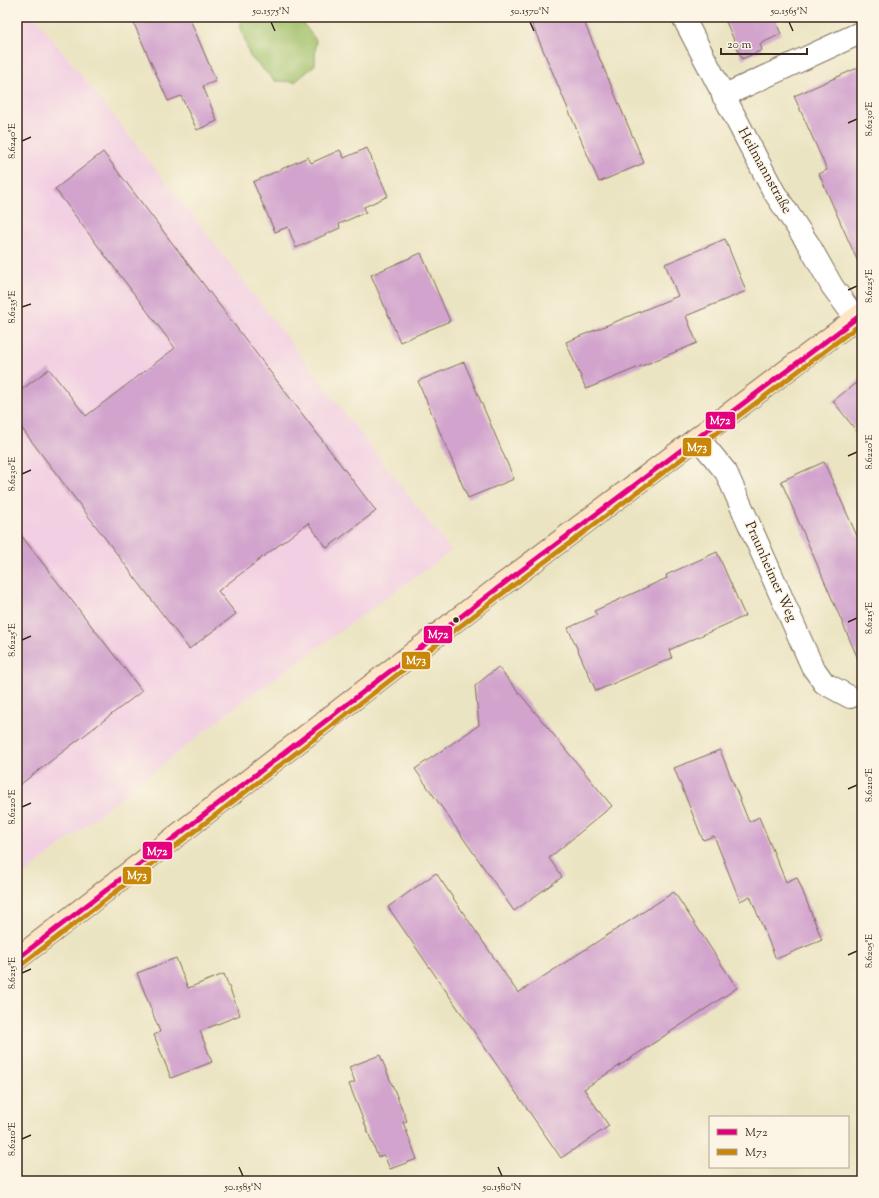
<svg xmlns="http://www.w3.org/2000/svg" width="879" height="1198" viewBox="0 0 879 1198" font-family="'Sorts Mill Goudy',serif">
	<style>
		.built { fill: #f2cfe2 }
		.green { fill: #a1c16a; stroke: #6e7644 }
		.building { fill: #d1a3cd }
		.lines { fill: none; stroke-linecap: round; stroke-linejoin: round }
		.minor-casing { stroke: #796b57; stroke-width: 24 }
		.secondary-casing { stroke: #796b57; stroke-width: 24 }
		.minor { stroke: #fff; stroke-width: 22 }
		.secondary { stroke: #fde5c5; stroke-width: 22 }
		.bus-1-casing { stroke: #fcf5e5; stroke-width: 8 }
		.bus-2-casing { stroke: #fcf5e5; stroke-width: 8 }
		.bus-1 { stroke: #e5007d; stroke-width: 5 }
		.bus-2 { stroke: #c88708; stroke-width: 5 }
		.ticks { fill: none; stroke: #3b2a1e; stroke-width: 1.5 }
		.bus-dot { fill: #3b2a1e; stroke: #fcf5e5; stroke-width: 1.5 }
		.labels { text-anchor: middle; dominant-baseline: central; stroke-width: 3; stroke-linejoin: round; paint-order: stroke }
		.street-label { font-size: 14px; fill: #3b2a1e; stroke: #fcf5e5 }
		.line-badge { stroke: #fcf5e5; stroke-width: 1.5 }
		.badge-label { font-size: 11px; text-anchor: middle; font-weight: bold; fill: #fff }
		.neatline { fill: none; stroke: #3b2a1e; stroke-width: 1.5 }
		.ticks-label { font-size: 10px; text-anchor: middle; fill: #3b2a1e }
	</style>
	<rect width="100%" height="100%" fill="#fcf5e5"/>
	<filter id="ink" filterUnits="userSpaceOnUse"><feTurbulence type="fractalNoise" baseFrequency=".025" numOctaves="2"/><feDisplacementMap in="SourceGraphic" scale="8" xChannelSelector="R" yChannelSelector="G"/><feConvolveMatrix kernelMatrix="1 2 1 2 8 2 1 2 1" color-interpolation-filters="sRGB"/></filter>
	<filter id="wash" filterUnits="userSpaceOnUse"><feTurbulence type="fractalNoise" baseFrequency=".012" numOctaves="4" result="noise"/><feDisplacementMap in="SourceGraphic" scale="16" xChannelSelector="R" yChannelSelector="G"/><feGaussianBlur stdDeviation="0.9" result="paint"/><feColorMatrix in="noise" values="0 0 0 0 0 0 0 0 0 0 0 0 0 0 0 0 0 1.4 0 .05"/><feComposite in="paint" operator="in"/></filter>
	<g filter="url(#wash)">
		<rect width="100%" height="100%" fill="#ebe4c2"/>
		<!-- built -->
		<path class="built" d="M 17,17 L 35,17 L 210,238 L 451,551 L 234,708 L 17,880 Z"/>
		<!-- green -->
		<path class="green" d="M 245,17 L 298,17 L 316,40 L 315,65 L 295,82 L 275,81 L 250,57 L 240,25 Z"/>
		<g id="blocks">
			<!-- building -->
			<g class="building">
				<path d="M 131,17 L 189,17 L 216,81 L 203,86 L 217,121 L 197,130 L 181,96 L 168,101 Z"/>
				<path d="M 529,17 L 582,17 L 644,163 L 599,182 Z"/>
				<path d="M 724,17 L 774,17 L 781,34 L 760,44 L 762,50 L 742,59 Z"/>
				<path d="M 862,66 L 862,271 L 819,174 L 827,170 L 794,96 Z"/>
				<path d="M 367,148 L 388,196 L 364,207 L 366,212 L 339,224 L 340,228 L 296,248 L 288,227 L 275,232 L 253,182 L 308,157 L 311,163 L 340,150 L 344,158 Z"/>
				<path d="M 103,152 L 376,511 L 327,548 L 308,523 L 218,591 L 236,614 L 189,649 L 17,422 L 17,393 L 49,369 L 86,416 L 175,348 L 55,189 Z"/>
				<path d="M 725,239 L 746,291 L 686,316 L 697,343 L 586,389 L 566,342 L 678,296 L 665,264 Z"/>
				<path d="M 421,253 L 450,321 L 400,342 L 371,275 Z"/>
				<path d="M 464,362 L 514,479 L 468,498 L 418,381 Z"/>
				<path d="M 862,378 L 862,438 L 833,401 Z"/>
				<path d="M 824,462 L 857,536 L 862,534 L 862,668 L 781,481 Z"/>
				<path d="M 17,530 L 142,691 L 17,787 Z"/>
				<path d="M 717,552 L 745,616 L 669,650 L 672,658 L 596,691 L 568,628 L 597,615 L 594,611 L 667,578 L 666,575 Z"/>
				<path d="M 498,667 L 612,806 L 549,858 L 562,877 L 514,911 L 415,769 L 479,725 L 475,686 Z"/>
				<path d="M 720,750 L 749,822 L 759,817 L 786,882 L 797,877 L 822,940 L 776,959 L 750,896 L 740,901 L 714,836 L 703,840 L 674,768 Z"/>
				<path d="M 436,873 L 518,993 L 674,892 L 737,988 L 584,1089 L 609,1126 L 561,1158 L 388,907 Z"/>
				<path d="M 176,958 L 188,988 L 224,974 L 240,1015 L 200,1031 L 212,1062 L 171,1078 L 154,1035 L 160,1032 L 137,973 Z"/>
				<path d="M 380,1055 L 407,1121 L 403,1122 L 417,1159 L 390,1169 L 384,1155 L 378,1157 L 349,1084 L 355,1082 L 349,1067 Z"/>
			</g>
		</g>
	</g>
	<g filter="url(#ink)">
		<use href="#blocks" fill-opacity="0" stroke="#796b57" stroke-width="1"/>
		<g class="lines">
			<defs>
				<g id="minor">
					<path d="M 683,17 L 774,192 L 809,245 L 832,286 L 856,319"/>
					<path d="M 723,96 L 862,32"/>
					<path d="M 698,438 L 726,472 L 812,666 L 824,683 L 850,697"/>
				</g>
				<path id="secondary" d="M 17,959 L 494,591 L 862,314"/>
			</defs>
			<!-- minor casing -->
			<use href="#minor" class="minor-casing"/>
			<!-- secondary casing -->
			<use href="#secondary" class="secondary-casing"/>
			<!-- minor -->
			<use href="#minor" class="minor"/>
			<!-- secondary -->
			<use href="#secondary" class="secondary"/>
			<defs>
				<path id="bus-1" d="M 17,959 L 494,591 L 862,314"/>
				<path id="bus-2" d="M 21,965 L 498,597 L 862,323"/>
			</defs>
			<!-- bus-1 casing -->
			<use href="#bus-1" class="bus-1-casing"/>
			<!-- bus-2 casing -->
			<use href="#bus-2" class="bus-2-casing"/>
			<!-- bus-1 -->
			<use href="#bus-1" class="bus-1"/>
			<!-- bus-2 -->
			<use href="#bus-2" class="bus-2"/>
		</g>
	</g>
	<!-- ticks -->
	<path class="ticks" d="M 271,22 L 275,31M 530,22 L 534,31M 789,22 L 793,31M 848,123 L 857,119M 22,141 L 31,137M 848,290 L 857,286M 22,307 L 31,304M 848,456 L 857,452M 22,474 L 31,470M 848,622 L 857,618M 22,640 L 31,636M 848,789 L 857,785M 22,807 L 31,803M 848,955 L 857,951M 22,973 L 31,969M 22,1139 L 31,1135M 239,1167 L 243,1176M 498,1167 L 502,1176"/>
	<!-- markers -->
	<circle class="bus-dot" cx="456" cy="620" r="3.5"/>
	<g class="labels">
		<!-- street labels -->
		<g class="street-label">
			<text transform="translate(764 171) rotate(61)">Heilmannstraße</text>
			<text transform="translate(770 572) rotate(66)">Praunheimer Weg</text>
		</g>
	</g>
	<g class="line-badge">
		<rect x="705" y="411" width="31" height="19" rx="4" fill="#e5007d"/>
		<rect x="682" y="437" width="30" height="20" rx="4" fill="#c88708"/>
		<rect x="423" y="625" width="30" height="19" rx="4" fill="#e5007d"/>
		<rect x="401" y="651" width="30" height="19" rx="4" fill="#c88708"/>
		<rect x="142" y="841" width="31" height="19" rx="4" fill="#e5007d"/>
		<rect x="122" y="866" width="30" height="19" rx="4" fill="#c88708"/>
	</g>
	<g class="badge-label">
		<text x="720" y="424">M72</text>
		<text x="697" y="451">M73</text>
		<text x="438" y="638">M72</text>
		<text x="416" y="664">M73</text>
		<text x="157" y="855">M72</text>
		<text x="137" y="879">M73</text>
	</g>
	<!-- margin -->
	<rect width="879" height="1198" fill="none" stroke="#fcf5e5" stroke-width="44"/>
	<!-- legend -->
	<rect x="709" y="1116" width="140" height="52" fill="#fcf5e5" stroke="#afa495"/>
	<rect x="717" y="1129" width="20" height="6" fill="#e5007d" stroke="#afa495"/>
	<text x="745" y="1136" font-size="12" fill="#3b2a1e">M72</text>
	<rect x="717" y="1149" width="20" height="6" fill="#c88708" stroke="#afa495"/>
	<text x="745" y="1156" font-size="12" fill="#3b2a1e">M73</text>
	<!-- scale -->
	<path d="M721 48v6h86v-6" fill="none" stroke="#3b2a1e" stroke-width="2"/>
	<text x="727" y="48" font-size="12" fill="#3b2a1e" stroke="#fcf5e5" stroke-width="3" paint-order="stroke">20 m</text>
	<rect x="22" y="22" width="835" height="1154" class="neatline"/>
	<g class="ticks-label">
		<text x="271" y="14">50.1575°N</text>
		<text x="530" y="14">50.1570°N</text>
		<text x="789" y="14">50.1565°N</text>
		<text transform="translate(868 119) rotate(-90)" y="4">8.6230°E</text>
		<text transform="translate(11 141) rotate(-90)" y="4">8.6240°E</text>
		<text transform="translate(868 286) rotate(-90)" y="4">8.6225°E</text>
		<text transform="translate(11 307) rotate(-90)" y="4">8.6235°E</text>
		<text transform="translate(868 452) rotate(-90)" y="4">8.6220°E</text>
		<text transform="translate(11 474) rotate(-90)" y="4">8.6230°E</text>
		<text transform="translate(868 618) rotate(-90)" y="4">8.6215°E</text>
		<text transform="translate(11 640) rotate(-90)" y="4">8.6225°E</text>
		<text transform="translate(868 785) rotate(-90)" y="4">8.6210°E</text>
		<text transform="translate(11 807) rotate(-90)" y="4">8.6220°E</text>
		<text transform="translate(868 951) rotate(-90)" y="4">8.6205°E</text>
		<text transform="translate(11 973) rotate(-90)" y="4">8.6215°E</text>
		<text transform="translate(11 1139) rotate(-90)" y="4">8.6210°E</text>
		<text x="243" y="1190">50.1585°N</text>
		<text x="502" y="1190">50.1580°N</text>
	</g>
</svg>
